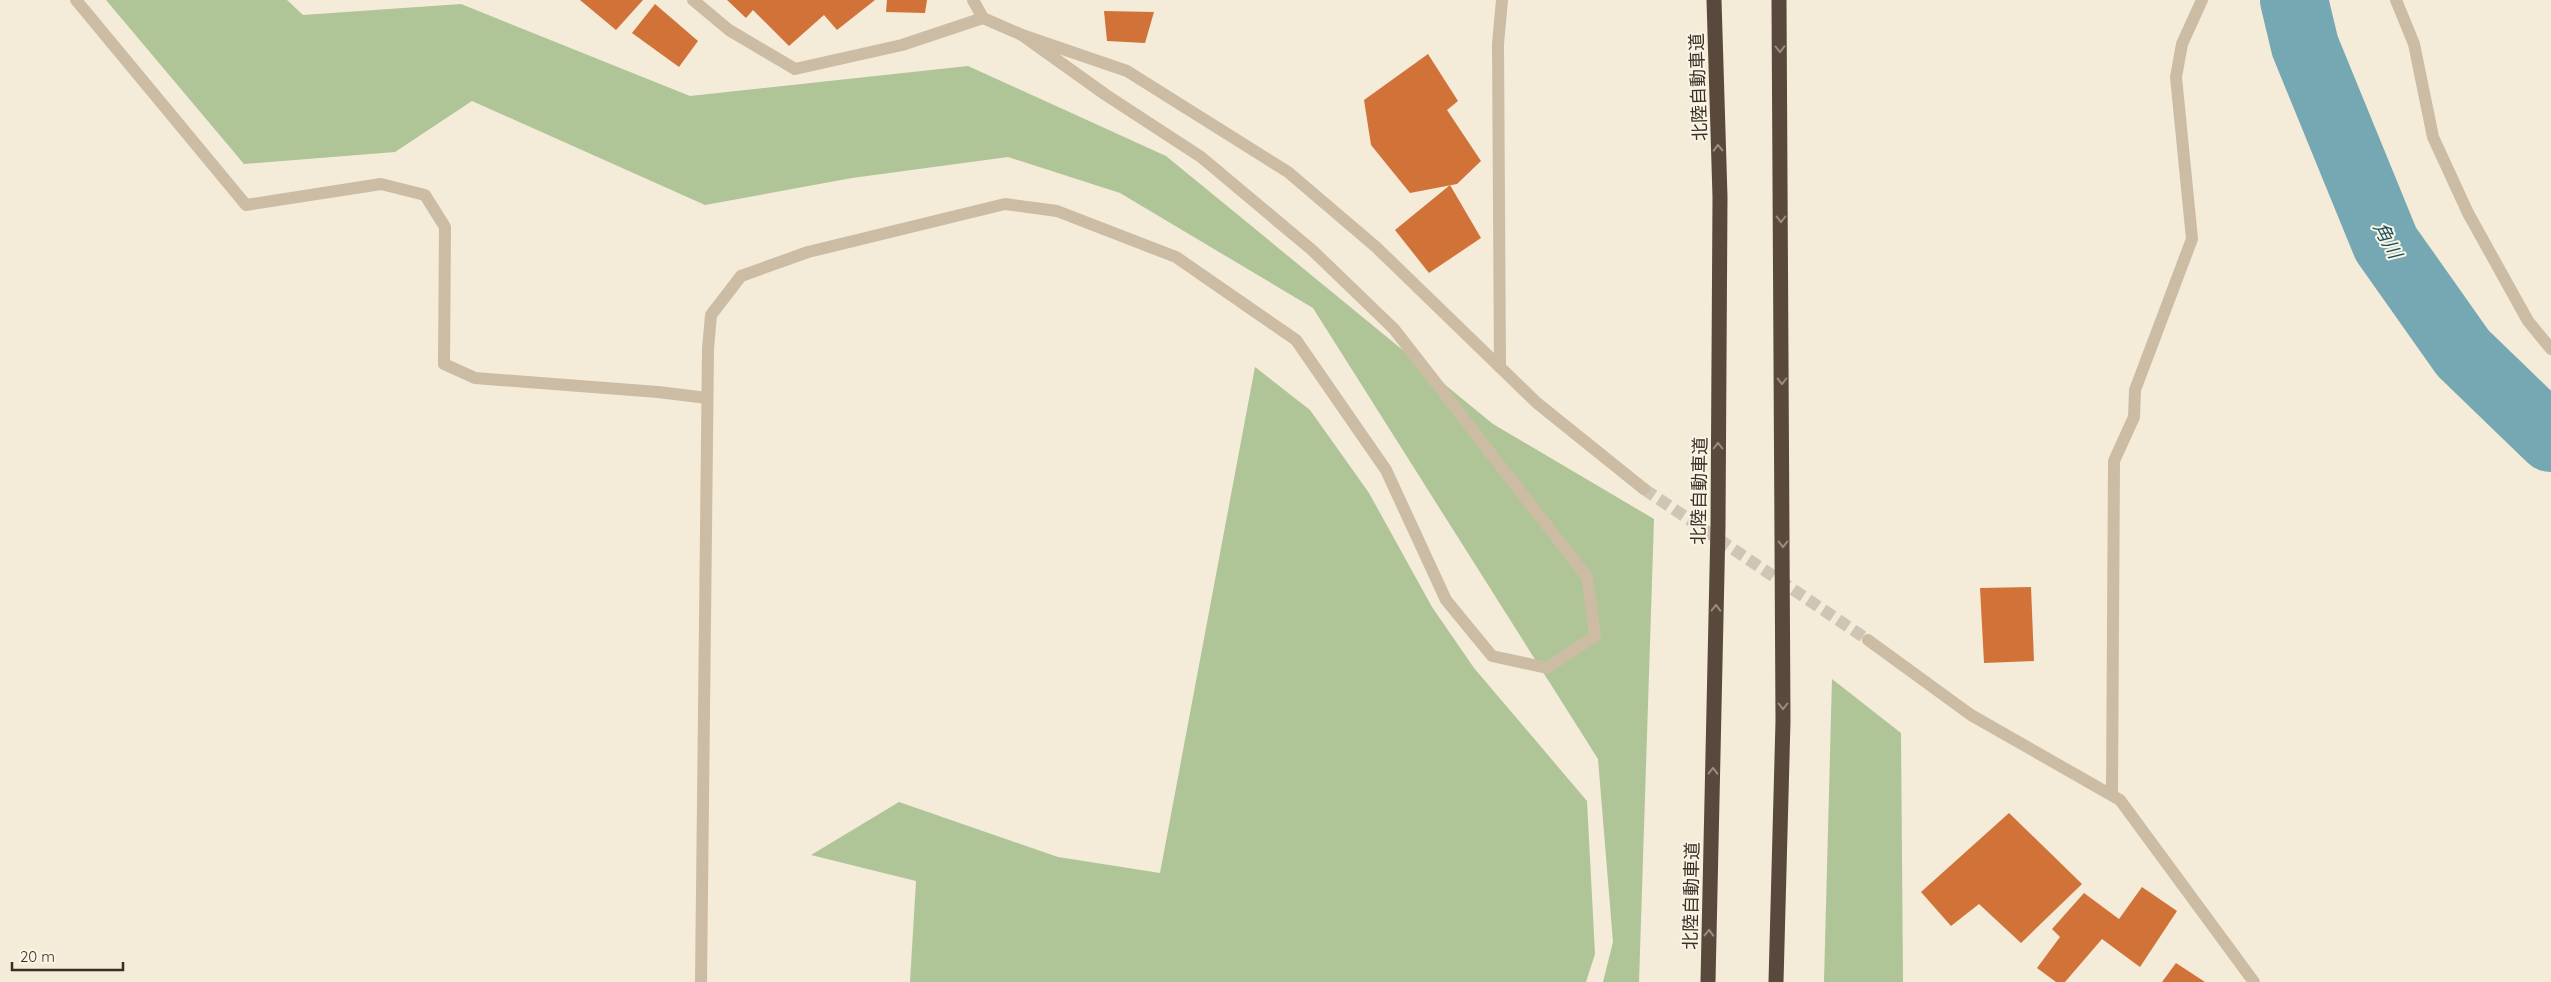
<svg xmlns="http://www.w3.org/2000/svg" width="2551" height="982" viewBox="0 0 2551 982" font-family="Quicksand,'Noto Sans JP',sans-serif">
	<style>
		.green { fill: #afc497 }
		.lines { fill: none; stroke-linecap: round; stroke-linejoin: round }
		.river { stroke: #75a8b3; stroke-width: 68 }
		.building { fill: #d17339 }
		.minor-tunnel { stroke: #cec5b5; stroke-width: 12; stroke-dasharray: 12 6; stroke-linecap: butt }
		.minor { stroke: #cdbca4; stroke-width: 12 }
		.motorway { stroke: #59493c; stroke-width: 15 }
		.oneway { stroke: #9a8d80 }
		.labels { text-anchor: middle; dominant-baseline: central; stroke-width: 4; stroke-linejoin: round; paint-order: stroke }
		.street-label { font-size: 18px; fill: #372e26; stroke: #fbf4e5 }
		.water-label { font-size: 19px; font-style: italic; fill: #184f5c; stroke: #fbf4e5 }
	</style>
	<rect width="100%" height="100%" fill="#f4ebd9"/>
	<!-- green -->
	<g class="green">
		<path d="M 106,0 L 287,0 L 303,15 L 461,4 L 690,96 L 968,66 L 1166,156 L 1493,424 L 1654,519 L 1639,982 L 1603,982 L 1613,942 L 1598,759 L 1313,308 L 1120,193 L 1008,157 L 852,178 L 705,205 L 472,101 L 395,152 L 244,164 Z"/>
		<path d="M 1255,367 L 1310,410 L 1369,493 L 1432,607 L 1474,668 L 1587,801 L 1595,954 L 1586,982 L 910,982 L 916,881 L 811,855 L 899,802 L 1058,857 L 1160,873 Z"/>
		<path d="M 1832,679 L 1901,733 L 1903,982 L 1824,982 Z"/>
	</g>
	<g class="lines">
		<!-- river -->
		<path class="river" d="M 2294,0 L 2305,46 L 2386,244 L 2463,353 L 2551,438"/>
	</g>
	<!-- building -->
	<g class="building">
		<path d="M 580,0 L 643,0 L 616,30 Z"/>
		<path d="M 727,0 L 875,0 L 837,30 L 824,15 L 789,46 L 753,10 L 746,18 Z"/>
		<path d="M 887,0 L 927,0 L 925,13 L 886,12 Z"/>
		<path d="M 655,4 L 698,41 L 679,67 L 632,33 Z"/>
		<path d="M 1104,11 L 1154,12 L 1145,43 L 1107,41 Z"/>
		<path d="M 1428,54 L 1458,101 L 1447,110 L 1481,161 L 1457,184 L 1410,193 L 1371,145 L 1364,100 Z"/>
		<path d="M 1450,185 L 1481,238 L 1429,273 L 1395,230 Z"/>
		<path d="M 2031,587 L 2034,661 L 1984,663 L 1980,588 Z"/>
		<path d="M 2009,813 L 2082,884 L 2021,943 L 1979,904 L 1951,926 L 1921,892 Z"/>
		<path d="M 2142,887 L 2177,911 L 2140,967 L 2102,939 L 2065,982 L 2056,982 L 2037,968 L 2060,937 L 2052,929 L 2084,893 L 2119,919 Z"/>
		<path d="M 2176,963 L 2205,982 L 2162,982 Z"/>
	</g>
	<g class="lines">
		<!-- minor-tunnel -->
		<path class="minor-tunnel" d="M 1644,489 L 1868,640"/>
		<!-- minor -->
		<g class="minor">
			<path d="M 76,0 L 246,205 L 381,184 L 425,195 L 445,227 L 444,364 L 475,378 L 658,392 L 707,398"/>
			<path d="M 693,0 L 729,30 L 795,69 L 902,45 L 983,18"/>
			<path d="M 973,0 L 983,18 L 1022,35 L 1127,71 L 1288,172 L 1376,247 L 1537,403 L 1644,489"/>
			<path d="M 2396,0 L 2414,44 L 2433,137 L 2468,213 L 2528,321 L 2551,349"/>
			<path d="M 1500,367 L 1498,44 L 1502,0"/>
			<path d="M 1868,640 L 1971,715 L 2120,800 L 2254,982"/>
			<path d="M 2112,794 L 2114,461 L 2134,417 L 2135,390 L 2192,239 L 2176,77 L 2182,44 L 2202,0"/>
			<path d="M 701,982 L 708,349 L 711,315 L 741,276 L 808,252 L 1005,204 L 1057,211 L 1176,257 L 1296,340 L 1386,470 L 1446,600 L 1492,656 L 1547,668 L 1595,636 L 1587,577 L 1394,329 L 1312,250 L 1201,157 L 1106,95 L 1022,35"/>
		</g>
		<!-- motorway -->
		<g class="motorway">
			<path d="M 1708,982 L 1718,526 L 1720,197 L 1714,0"/>
			<path d="M 1776,982 L 1783,721 L 1779,0"/>
		</g>
	</g>
	<!-- one-way arrows -->
	<defs><path id="oneway-chevron" d="M-2-3.5L2.5 0L-2 3.5" fill="none" stroke-width="1.6" stroke-linecap="round" stroke-linejoin="round" transform="scale(1.25)"/></defs>
	<g class="oneway">
		<use href="#oneway-chevron" transform="translate(1780 49) rotate(89)"/>
		<use href="#oneway-chevron" transform="translate(1718 148) rotate(-92)"/>
		<use href="#oneway-chevron" transform="translate(1781 219) rotate(90)"/>
		<use href="#oneway-chevron" transform="translate(1782 381) rotate(90)"/>
		<use href="#oneway-chevron" transform="translate(1718 446) rotate(-90)"/>
		<use href="#oneway-chevron" transform="translate(1783 544) rotate(90)"/>
		<use href="#oneway-chevron" transform="translate(1716 608) rotate(-89)"/>
		<use href="#oneway-chevron" transform="translate(1783 706) rotate(90)"/>
		<use href="#oneway-chevron" transform="translate(1713 771) rotate(-89)"/>
		<use href="#oneway-chevron" transform="translate(1709 933) rotate(-89)"/>
	</g>
	<g class="labels">
		<!-- street labels -->
		<g class="street-label">
			<text transform="translate(1698 87) rotate(-92)">北陸自動車道</text>
			<text transform="translate(1699 491) rotate(-89)">北陸自動車道</text>
			<text transform="translate(1691 896) rotate(-89)">北陸自動車道</text>
		</g>
		<!-- water labels -->
		<g class="water-label">
			<text transform="translate(2388 240) rotate(62)">角川</text>
		</g>
	</g>
	<!-- scale -->
	<path d="M12 962v8h111v-8" fill="none" stroke="#372e26" stroke-width="2.5"/>
	<text x="20" y="962" font-size="15" fill="#372e26" stroke="#fbf4e5" stroke-width="4" paint-order="stroke">20 m</text>
</svg>
